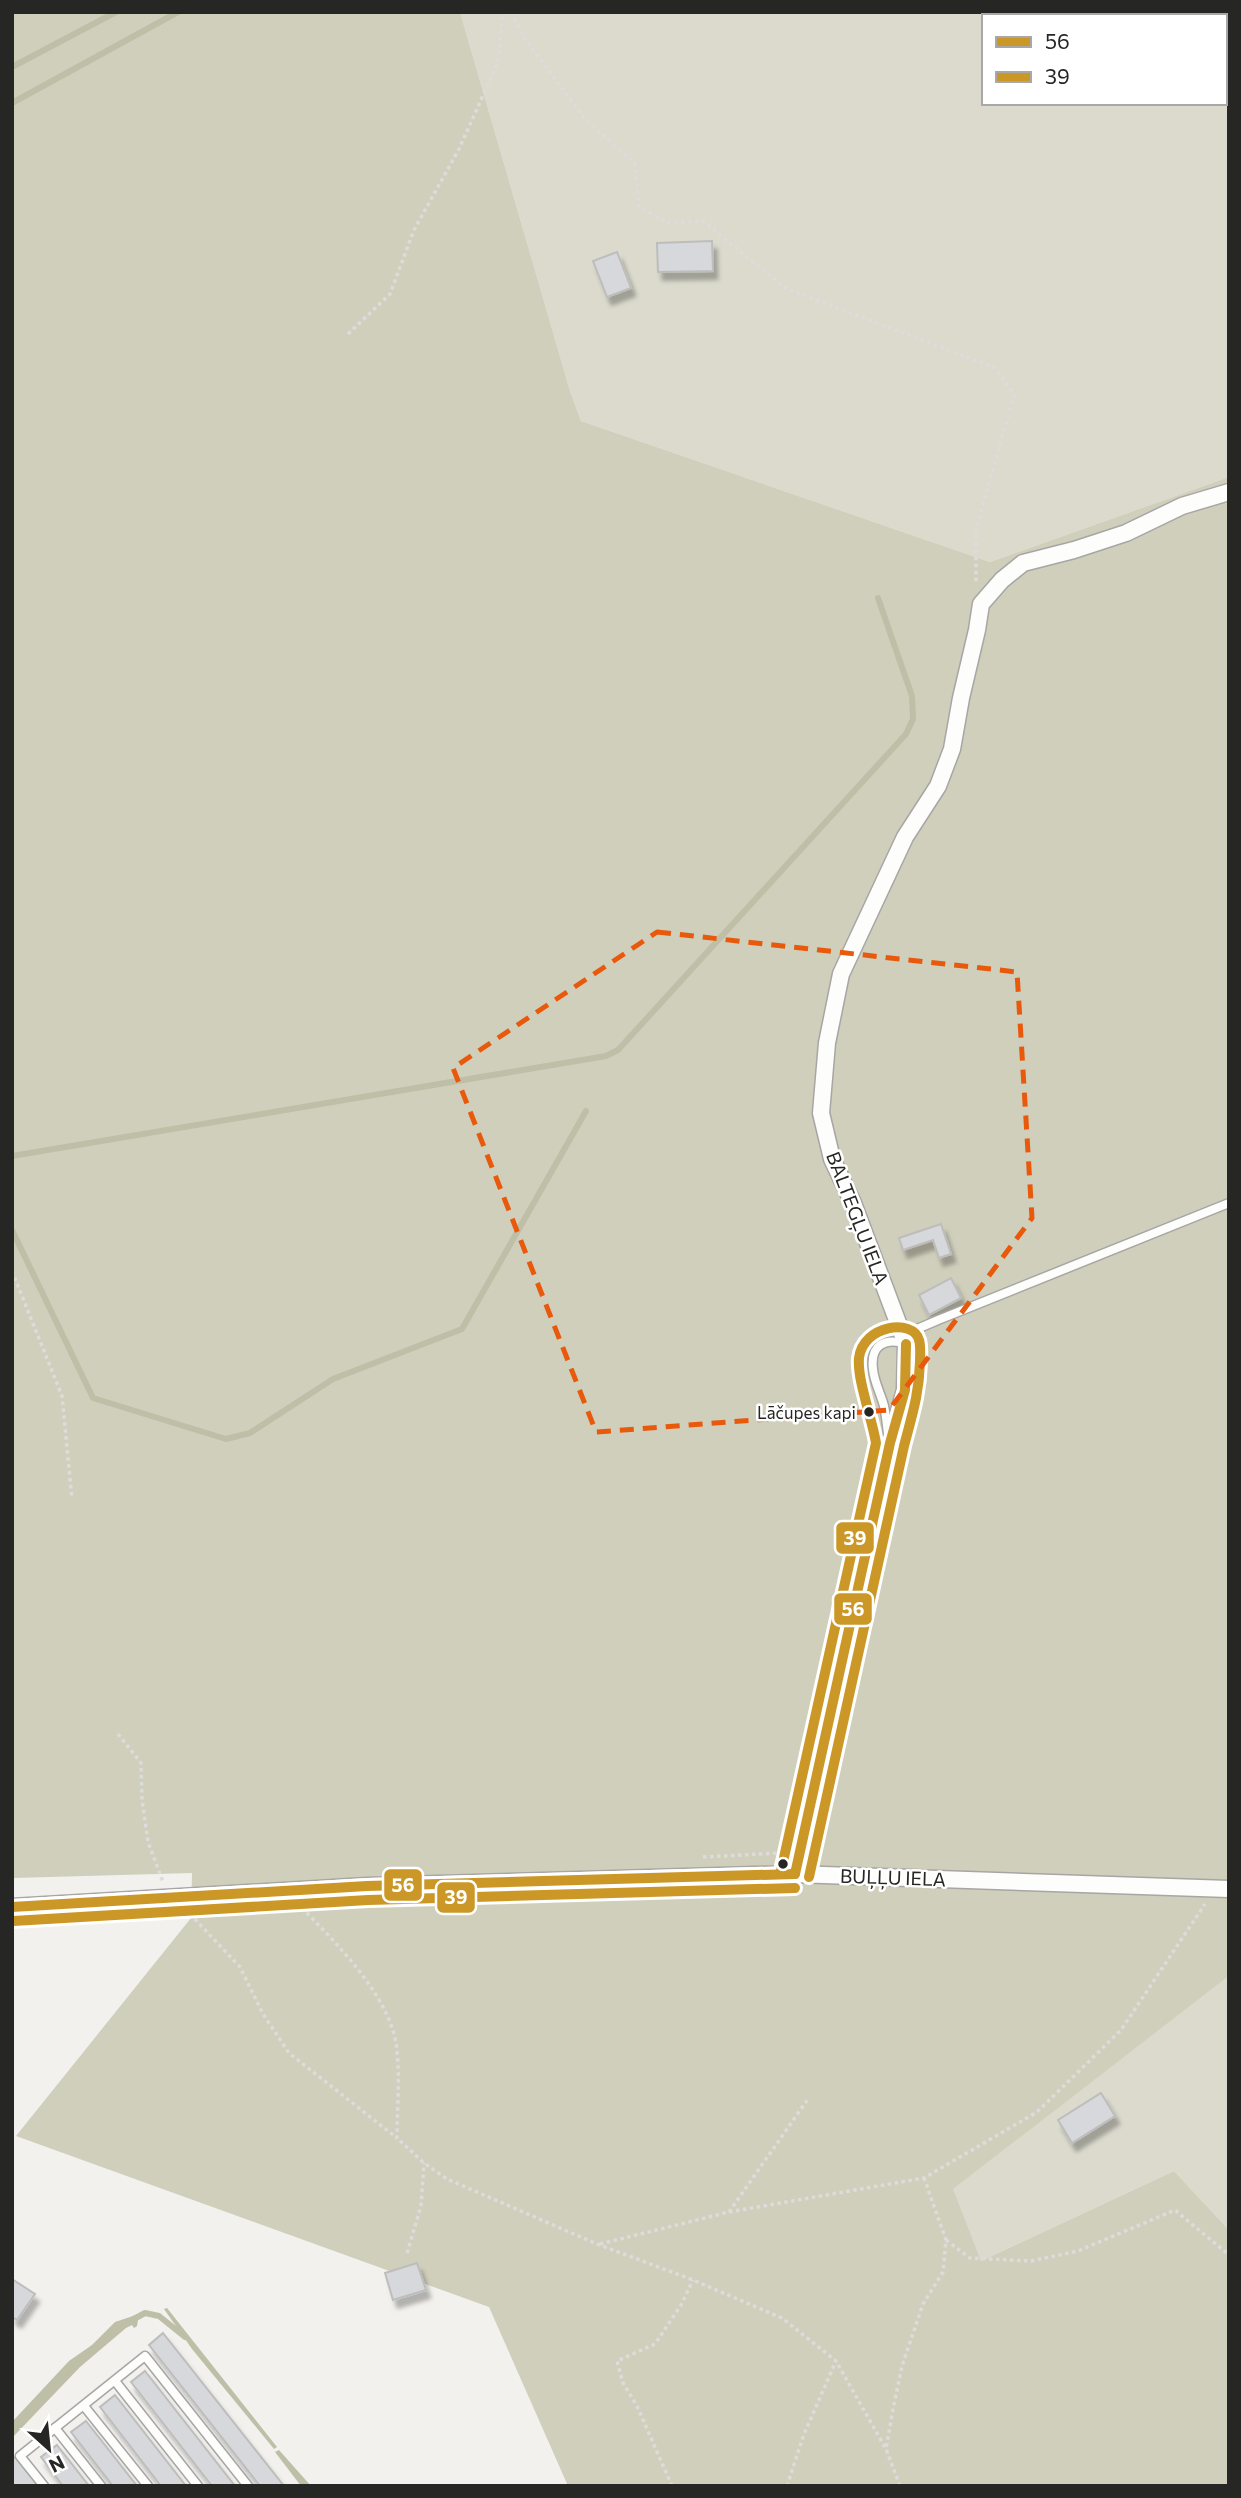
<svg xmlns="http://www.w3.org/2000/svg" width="1241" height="2498" viewBox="0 0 1241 2498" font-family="Commissioner,sans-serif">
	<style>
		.green { fill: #dbdacd; fill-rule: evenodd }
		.forest { fill: #d0cfbc }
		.water { fill: #bfbea7 }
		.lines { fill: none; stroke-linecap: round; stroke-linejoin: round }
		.stream { stroke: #bfbea7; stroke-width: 6 }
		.building { fill: #d7d8dc; stroke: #bdbdbc; stroke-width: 2; filter: url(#shadow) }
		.service-casing { stroke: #a7a6a4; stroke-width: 11 }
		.minor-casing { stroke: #a7a6a4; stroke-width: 19 }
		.path { stroke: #dcdcdb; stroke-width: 3.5; stroke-dasharray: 3.5 3.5; stroke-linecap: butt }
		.service { stroke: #fdfdfc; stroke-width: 8 }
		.minor { stroke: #fdfdfc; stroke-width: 16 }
		.bus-1-casing { stroke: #fff; stroke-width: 16 }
		.bus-2-casing { stroke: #fff; stroke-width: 16 }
		.bus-1 { stroke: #cb9827; stroke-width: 10 }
		.bus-2 { stroke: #cb9827; stroke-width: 10 }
		.marked { fill: none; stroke: #e8590c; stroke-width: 5; stroke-dasharray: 14 9; stroke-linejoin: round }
		.bus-dot { fill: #262625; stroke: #fff; stroke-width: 2.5 }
		.labels { text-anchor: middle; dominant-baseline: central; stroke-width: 5; stroke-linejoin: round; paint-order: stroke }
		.bus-label { font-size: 17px; fill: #262625; stroke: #fff; text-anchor: end }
		.street-label { font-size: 19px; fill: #262625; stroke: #fff }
		.line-badge { stroke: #fff; stroke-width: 2.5 }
		.badge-label { font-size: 19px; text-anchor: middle; font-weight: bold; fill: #fff }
	</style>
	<defs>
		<filter id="shadow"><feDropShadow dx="4.5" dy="8" stdDeviation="2" flood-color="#0004"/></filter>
	</defs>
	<rect width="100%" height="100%" fill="#f2f1ee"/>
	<!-- green -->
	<g class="green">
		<path d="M 460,12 L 1229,12 L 1229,477 L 990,562 L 581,421 L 570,391 ZM 984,16 L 1225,16 L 1225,103 L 984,103 Z"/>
		<path d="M 1229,1976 L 1229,2230 L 1174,2171 L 981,2261 L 952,2189 Z"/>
	</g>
	<!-- forest -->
	<path class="forest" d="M 12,12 L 460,12 L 570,391 L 581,421 L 990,562 L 1229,477 L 1229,1976 L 953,2189 L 981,2261 L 1174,2171 L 1229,2230 L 1229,2486 L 568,2486 L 489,2307 L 16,2136 L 191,1918 L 192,1873 L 14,1878 L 12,1851 Z"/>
	<!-- water -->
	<g class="water">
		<path d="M 167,2308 L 277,2447 L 274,2449 L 192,2349 L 164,2309 Z"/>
		<path d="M 139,2314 L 137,2326 L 134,2328 L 132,2325 L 126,2328 L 80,2367 L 12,2438 L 12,2422 L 69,2361 L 92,2345 L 115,2322 Z"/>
		<path d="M 279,2450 L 311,2486 L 301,2486 L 275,2452 Z"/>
	</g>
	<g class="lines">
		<!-- stream -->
		<g class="stream">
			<path d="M 12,67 L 116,12"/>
			<path d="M 12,103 L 178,12"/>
			<path d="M 12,1156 L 606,1056 L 618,1050 L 906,734 L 913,719 L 912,696 L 878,598"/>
			<path d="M 12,1230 L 93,1398 L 226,1439 L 250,1433 L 333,1379 L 462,1329 L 586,1111"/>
			<path d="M 132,2320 L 145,2313 L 159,2316 L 185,2337"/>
		</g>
	</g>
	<!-- building -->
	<g class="building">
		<path d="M 712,241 L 713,271 L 658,272 L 657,243 Z"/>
		<path d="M 617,252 L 631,288 L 607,297 L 593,261 Z"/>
		<path d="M 941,1224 L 951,1254 L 939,1258 L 933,1240 L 903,1250 L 899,1238 Z"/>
		<path d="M 951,1278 L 961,1298 L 929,1315 L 919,1295 Z"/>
		<path d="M 1101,2093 L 1115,2116 L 1072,2143 L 1058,2120 Z"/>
		<path d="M 417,2263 L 426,2290 L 393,2300 L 385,2273 Z"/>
		<path d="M 12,2279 L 35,2294 L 17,2320 L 12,2317 Z"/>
		<path d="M 163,2333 L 284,2486 L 260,2486 L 149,2345 Z"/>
		<path d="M 145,2371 L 235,2486 L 212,2486 L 131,2382 Z"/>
		<path d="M 115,2395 L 186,2486 L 161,2486 L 100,2407 Z"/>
		<path d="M 86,2421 L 137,2486 L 113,2486 L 71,2432 Z"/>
		<path d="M 57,2445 L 89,2486 L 63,2486 L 41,2457 Z"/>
		<path d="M 17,2456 L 40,2486 L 12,2486 L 12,2459 Z"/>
	</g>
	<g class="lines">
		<defs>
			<g id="service">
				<path d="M 888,1434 C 887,1425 886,1415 884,1406 C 881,1394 874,1382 873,1369 C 870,1345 885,1337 906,1344 L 917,1329 L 938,1320 L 1229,1203"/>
				<path d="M 115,2381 L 198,2486"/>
				<path d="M 84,2406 L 148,2486"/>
				<path d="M 55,2428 L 101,2486"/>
				<path d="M 44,2486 L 20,2456 L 145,2356 L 248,2486"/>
			</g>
			<g id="minor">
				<path d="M 795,1874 L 890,1443 L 905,1390 L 906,1344 L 853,1203 L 832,1159 L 821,1113 L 827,1043 L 841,974 L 905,837 L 938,786 L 952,749 L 961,698 L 977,630 L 981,604 L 1002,580 L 1023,563 L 1074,550 L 1126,533 L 1182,506 L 1229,492"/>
				<path d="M 12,1907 L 367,1886 L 795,1874 L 1229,1889"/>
			</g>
		</defs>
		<!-- service casing -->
		<use href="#service" class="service-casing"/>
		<!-- minor casing -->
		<use href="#minor" class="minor-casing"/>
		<!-- path -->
		<g class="path">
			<path d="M 511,12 L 523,36 L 586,120 L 635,164 L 639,207 L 669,223 L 703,221 L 785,288 L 996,368 L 1014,395 L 976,530 L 976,582"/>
			<path d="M 348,334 L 390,294 L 414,230 L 459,149 L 498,62 L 503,12"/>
			<path d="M 12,1271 L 62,1396 L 72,1499"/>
			<path d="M 118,1734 L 141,1763 L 142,1800 L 148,1842 L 163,1882"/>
			<path d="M 703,1857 L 780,1853 L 781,1855"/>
			<path d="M 302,1908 C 337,1944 393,1999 397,2051 C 400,2079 397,2109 397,2138 L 424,2163 L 447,2179 L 597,2244 L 693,2280 L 782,2318 L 836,2361 L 886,2449"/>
			<path d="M 190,1914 L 240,1967 L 263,2014 L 289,2053 L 397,2138"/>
			<path d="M 729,2212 L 808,2099"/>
			<path d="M 946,2240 L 970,2258 L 1031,2261 L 1078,2251 L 1175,2210 L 1229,2255"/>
			<path d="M 600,2244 L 729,2212 L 924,2178 L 1037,2112 L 1121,2030 L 1205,1904"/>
			<path d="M 407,2253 L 421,2206 L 424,2163"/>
			<path d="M 672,2486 L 637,2406 L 623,2383 L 617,2361 L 655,2344 L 681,2305 L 693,2280"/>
			<path d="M 787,2486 L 804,2434 L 836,2361"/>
			<path d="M 900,2486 L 886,2449 L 893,2409 L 902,2366 L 923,2304 L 943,2272 L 946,2240 L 924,2178"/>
		</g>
		<!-- service -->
		<use href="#service" class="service"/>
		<!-- minor -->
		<use href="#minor" class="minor"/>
		<defs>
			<g id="bus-1">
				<path d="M 795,1874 L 890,1443 L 905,1390 L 906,1344"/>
				<path d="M 12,1907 L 367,1886 L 795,1874"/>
			</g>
			<g id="bus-2">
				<path d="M 781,1871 L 876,1443 C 872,1418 857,1380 859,1358 C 863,1325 913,1318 919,1340 C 921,1346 920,1355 920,1362 C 919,1395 912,1415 904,1446 L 809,1877"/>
				<path d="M 13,1921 L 368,1900 L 795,1888"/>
			</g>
		</defs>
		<!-- bus-1 casing -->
		<use href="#bus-1" class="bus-1-casing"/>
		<!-- bus-2 casing -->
		<use href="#bus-2" class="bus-2-casing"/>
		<!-- bus-1 -->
		<use href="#bus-1" class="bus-1"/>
		<!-- bus-2 -->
		<use href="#bus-2" class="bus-2"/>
	</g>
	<!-- marked area -->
	<path class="marked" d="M 657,932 L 1017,972 L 1032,1218 L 889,1410 L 596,1432 L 453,1068 Z"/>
	<!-- markers -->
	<g class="bus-dot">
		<circle cx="869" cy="1412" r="6"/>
		<circle cx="783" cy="1864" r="6"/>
	</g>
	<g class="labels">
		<!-- bus labels -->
		<g class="bus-label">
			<text x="856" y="1412">Lāčupes kapi</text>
		</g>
		<!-- street labels -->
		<g class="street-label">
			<text transform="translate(858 1218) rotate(69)">BALTEGĻU IELA</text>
			<text transform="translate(893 1877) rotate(2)">BUĻĻU IELA</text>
		</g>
	</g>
	<g class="line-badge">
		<rect x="835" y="1521" width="40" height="34" rx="7" fill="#cb9827"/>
		<rect x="833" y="1592" width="40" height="34" rx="7" fill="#cb9827"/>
		<rect x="383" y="1868" width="40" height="34" rx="7" fill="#cb9827"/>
		<rect x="436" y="1881" width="40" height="33" rx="7" fill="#cb9827"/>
	</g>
	<g class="badge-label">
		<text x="855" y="1545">39</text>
		<text x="853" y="1616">56</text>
		<text x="403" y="1892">56</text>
		<text x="456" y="1904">39</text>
	</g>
	<!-- border -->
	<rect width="1241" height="2498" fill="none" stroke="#262625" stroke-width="28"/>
	<!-- legend -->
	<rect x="982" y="14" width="245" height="91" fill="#ffffff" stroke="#a8a8a8" stroke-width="2"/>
	<rect x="996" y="37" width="35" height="10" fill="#cb9827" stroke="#a8a8a8" stroke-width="2"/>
	<text x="1045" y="49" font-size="21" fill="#262625">56</text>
	<rect x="996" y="72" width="35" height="10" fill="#cb9827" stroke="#a8a8a8" stroke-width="2"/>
	<text x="1045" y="84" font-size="21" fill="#262625">39</text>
	<!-- north arrow -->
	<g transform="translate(49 2449) rotate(153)" stroke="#ffffff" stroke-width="5" paint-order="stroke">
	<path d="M0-5L12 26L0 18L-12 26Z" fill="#262625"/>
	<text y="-10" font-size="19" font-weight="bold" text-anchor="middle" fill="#262625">N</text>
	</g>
</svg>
